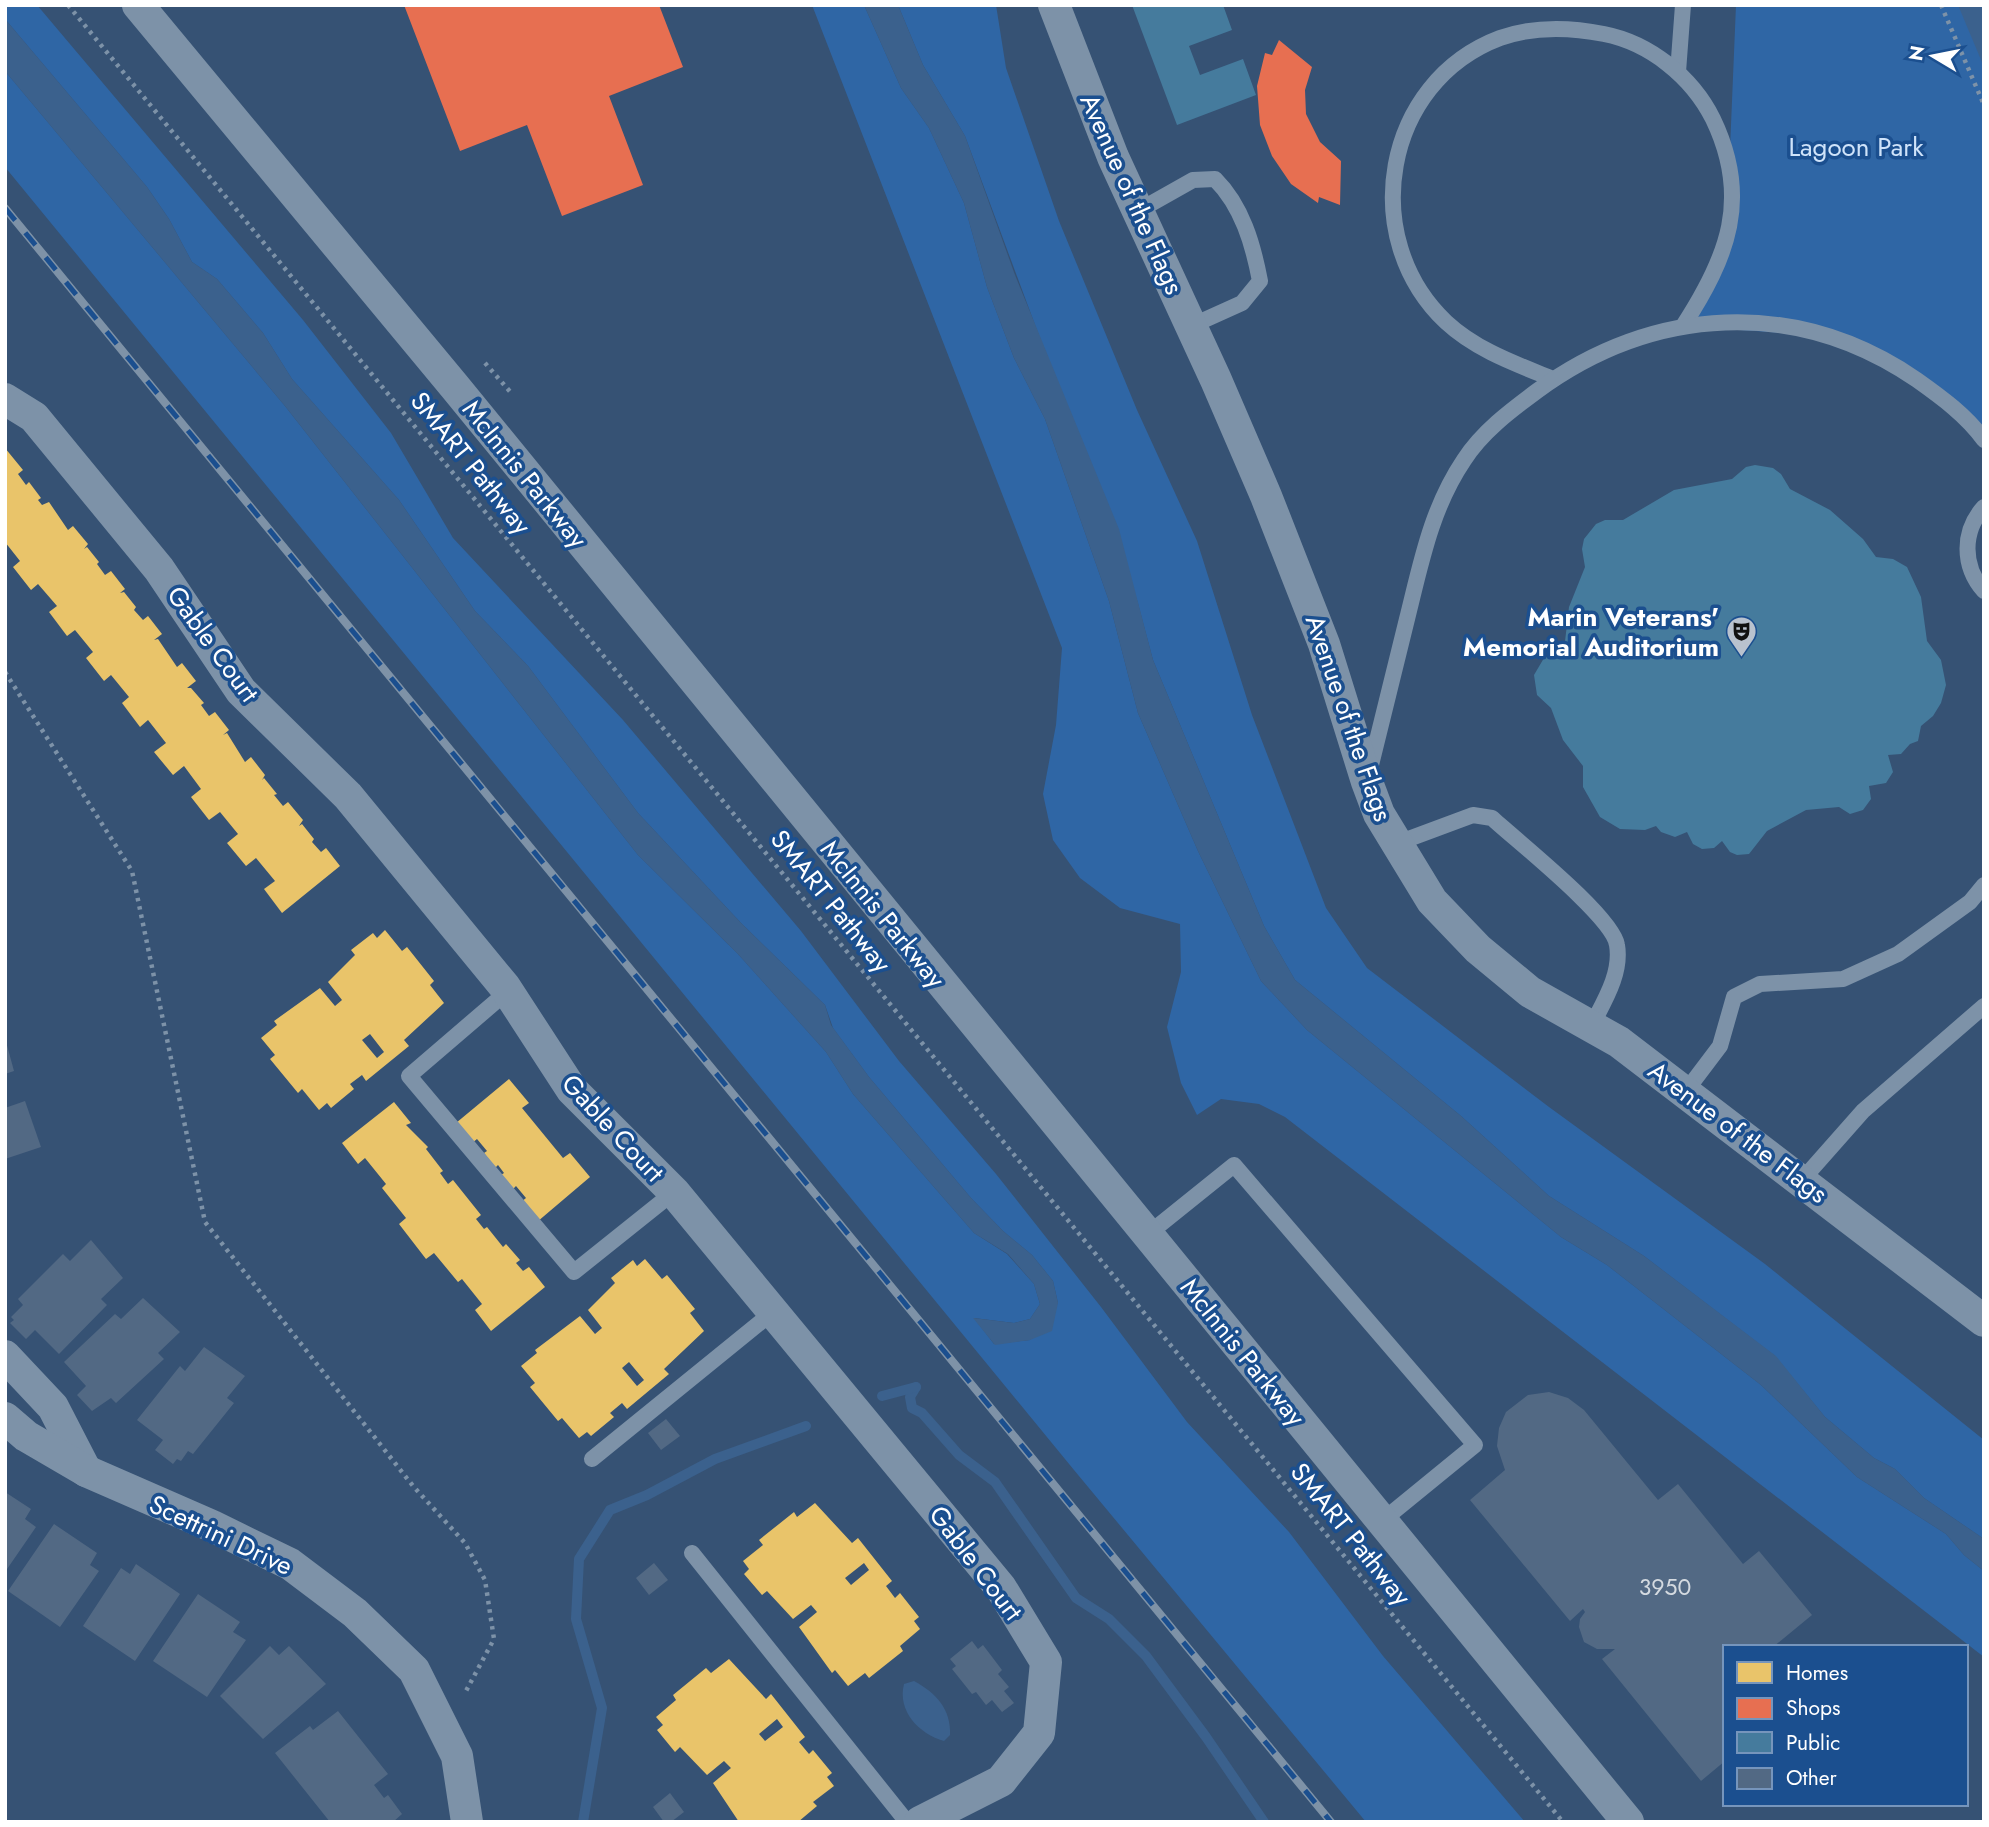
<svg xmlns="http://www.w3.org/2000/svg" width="1989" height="1827" viewBox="0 0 1989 1827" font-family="Jost,sans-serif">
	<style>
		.green { fill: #2f66a5 }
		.water { fill: #3b618d }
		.homes { fill: #e9c46a; fill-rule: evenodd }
		.shops { fill: #e76f51 }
		.public { fill: #457b9d }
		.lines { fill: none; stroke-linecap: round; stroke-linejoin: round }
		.stream { stroke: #3b618d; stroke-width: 10 }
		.building { fill: #526984 }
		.path { stroke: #7d92a8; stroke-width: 4.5; stroke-dasharray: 3.5 5; stroke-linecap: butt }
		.lane { stroke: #7d92a8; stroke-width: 16 }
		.street { stroke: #7d92a8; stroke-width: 32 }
		.rail-casing { stroke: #7e92a7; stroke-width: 8 }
		.rail { stroke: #1b4f8f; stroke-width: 5; stroke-dasharray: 16; stroke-linecap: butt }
		.labels { text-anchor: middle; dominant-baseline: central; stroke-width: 7; stroke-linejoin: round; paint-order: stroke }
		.number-label { font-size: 23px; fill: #d4dae0 }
		.park-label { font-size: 26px; fill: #cfe3fa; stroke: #1b4f8f }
		.street-label { font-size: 26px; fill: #fff; stroke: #1b4f8f }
		.poi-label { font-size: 26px; font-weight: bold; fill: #fff; stroke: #1b4f8f; text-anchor: end }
	</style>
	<rect width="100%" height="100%" fill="#365274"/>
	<!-- green -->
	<g class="green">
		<path d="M 5,5 L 37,5 L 303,320 L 391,433 L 453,538 L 623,720 L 801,931 L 899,1061 L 996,1174 L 1101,1307 L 1187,1422 L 1289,1532 L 1383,1656 L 1525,1822 L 1366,1822 L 1074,1470 L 5,167 L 5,71 L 285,406 L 638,855 L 738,954 L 826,1052 L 853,1094 L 974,1233 L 1007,1254 L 1034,1284 L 1040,1304 L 1030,1319 L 1014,1323 L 974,1318 L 994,1344 L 1030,1340 L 1058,1303 L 1053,1281 L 1032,1255 L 1003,1231 L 971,1198 L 869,1077 L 833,1028 L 825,1005 L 741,923 L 638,813 L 528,666 L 475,611 L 399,500 L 292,379 L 263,333 L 217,279 L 192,262 L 169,219 L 147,187 L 5,19 Z"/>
		<path d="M 812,5 L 864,5 L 901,88 L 929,128 L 964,203 L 987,287 L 1014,358 L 1045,419 L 1109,601 L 1138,713 L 1198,851 L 1261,981 L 1307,1030 L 1561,1237 L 1607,1265 L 1761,1385 L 1857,1477 L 1946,1534 L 1964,1555 L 1984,1571 L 1984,1657 L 1285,1117 L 1259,1104 L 1221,1099 L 1197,1115 L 1181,1083 L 1167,1027 L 1181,972 L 1180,924 L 1120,908 L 1080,878 L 1053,840 L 1043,794 L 1056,725 L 1062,648 Z"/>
		<path d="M 898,5 L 996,5 L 1006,68 L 1059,221 L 1137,410 L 1197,541 L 1252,715 L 1326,908 L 1367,968 L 1549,1107 L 1765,1264 L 1984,1440 L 1984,1539 L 1924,1498 L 1895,1469 L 1874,1458 L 1825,1417 L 1775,1356 L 1644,1256 L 1549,1196 L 1461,1116 L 1295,980 L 1264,926 L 1153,660 L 1137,600 L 965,136 L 923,65 Z"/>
		<path d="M 1736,5 L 1984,5 L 1984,440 L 1943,400 L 1829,336 L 1683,326 L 1726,245 Z"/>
	</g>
	<!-- water -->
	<g class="water">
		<path d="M 864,5 L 898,5 L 923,65 L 965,136 L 1015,275 L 1119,529 L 1153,660 L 1264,926 L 1295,980 L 1461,1116 L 1549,1196 L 1644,1256 L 1776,1356 L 1825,1417 L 1874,1458 L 1895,1469 L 1924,1498 L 1984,1539 L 1984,1571 L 1964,1555 L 1946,1534 L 1857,1477 L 1761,1385 L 1607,1265 L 1561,1237 L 1307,1030 L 1261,981 L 1198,851 L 1138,713 L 1109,601 L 1045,419 L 1014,358 L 987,287 L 964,203 L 929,128 L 901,88 Z"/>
		<path d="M 1958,5 L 1984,5 L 1984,67 Z"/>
		<path d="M 5,19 L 147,187 L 169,219 L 192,262 L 217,279 L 263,333 L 292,379 L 399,500 L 475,611 L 528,666 L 638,813 L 741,923 L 825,1005 L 831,1025 L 869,1077 L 971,1198 L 1003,1231 L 1032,1255 L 1053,1281 L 1058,1303 L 1052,1331 L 1030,1340 L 995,1345 L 973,1318 L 1014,1323 L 1030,1319 L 1040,1304 L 1034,1284 L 1008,1254 L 974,1233 L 853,1094 L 826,1052 L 738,954 L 638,855 L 285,406 L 5,71 Z"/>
		<path d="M 914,1681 C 936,1693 951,1709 950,1735 L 944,1741 C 919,1734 897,1711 904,1684 Z"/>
	</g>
	<!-- homes -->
	<g class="homes">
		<path d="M 5,448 L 23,470 L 18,474 L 26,485 L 29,482 L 41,498 L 38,500 L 42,505 L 49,502 L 68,530 L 73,526 L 88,544 L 84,549 L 87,547 L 99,562 L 97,564 L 105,575 L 111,571 L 125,589 L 120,593 L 124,592 L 136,607 L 134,610 L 143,620 L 148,616 L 162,634 L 154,640 L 158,639 L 177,667 L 182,663 L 196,681 L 187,688 L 191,688 L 204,703 L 201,705 L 209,716 L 215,712 L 229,730 L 223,735 L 227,733 L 245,762 L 251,757 L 265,775 L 262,780 L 264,778 L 277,794 L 274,795 L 283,806 L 288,802 L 303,820 L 299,826 L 302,824 L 314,839 L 312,842 L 321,852 L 326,848 L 340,866 L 282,913 L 264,889 L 275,881 L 256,858 L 246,866 L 227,843 L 238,834 L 220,812 L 209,820 L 191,797 L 201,789 L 184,766 L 173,775 L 154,752 L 166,743 L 148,720 L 140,727 L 122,703 L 129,697 L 111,675 L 104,681 L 86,658 L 93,652 L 75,630 L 67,636 L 49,612 L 57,606 L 38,584 L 31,590 L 13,567 L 20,561 L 5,542 Z"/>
		<path d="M 385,930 L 402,951 L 407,947 L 434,981 L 430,985 L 444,1003 L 404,1040 L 409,1046 L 366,1081 L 362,1075 L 350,1084 L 354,1089 L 331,1108 L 327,1103 L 319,1110 L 302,1089 L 298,1093 L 270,1059 L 275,1055 L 261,1038 L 277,1025 L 274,1021 L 320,988 L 335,1006 L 342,1000 L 328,982 L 355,955 L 351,950 L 373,933 L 377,938 ZM 370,1034 L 384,1052 L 377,1058 L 362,1040 Z"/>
		<path d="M 509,1079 L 529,1103 L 522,1108 L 563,1158 L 570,1153 L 590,1177 L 537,1222 L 521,1202 L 526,1198 L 516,1186 L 513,1189 L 501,1175 L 504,1173 L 498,1165 L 495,1168 L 484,1153 L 487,1151 L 477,1139 L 472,1143 L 456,1123 Z"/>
		<path d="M 394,1102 L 411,1123 L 406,1125 L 428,1147 L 426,1149 L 443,1171 L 440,1173 L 448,1184 L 453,1180 L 481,1215 L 476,1219 L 484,1229 L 487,1227 L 503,1247 L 506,1244 L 520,1260 L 516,1263 L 523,1271 L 529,1267 L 545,1287 L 491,1331 L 475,1310 L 482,1304 L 462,1279 L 458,1282 L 434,1253 L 426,1259 L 399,1224 L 406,1218 L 382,1188 L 386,1184 L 365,1158 L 358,1164 L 342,1143 Z"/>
		<path d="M 645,1259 L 662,1279 L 667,1275 L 695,1309 L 690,1313 L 704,1331 L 664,1369 L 669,1374 L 627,1409 L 622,1403 L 610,1413 L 614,1417 L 591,1436 L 587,1432 L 579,1438 L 562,1418 L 558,1421 L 530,1387 L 535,1383 L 521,1366 L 537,1353 L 535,1350 L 580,1316 L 595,1334 L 602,1328 L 588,1310 L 615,1283 L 611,1278 L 633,1260 L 637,1266 ZM 629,1362 L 644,1380 L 637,1386 L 622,1368 Z"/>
		<path d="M 815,1503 L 852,1543 L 858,1538 L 892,1581 L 886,1586 L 895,1598 L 900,1593 L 919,1617 L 914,1621 L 920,1629 L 900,1646 L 903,1651 L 869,1678 L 865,1673 L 848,1686 L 835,1670 L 832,1673 L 799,1627 L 817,1612 L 811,1605 L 793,1619 L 767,1591 L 762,1595 L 744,1574 L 749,1569 L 743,1561 L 763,1545 L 759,1540 L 794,1512 L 797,1517 ZM 864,1563 L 869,1570 L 851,1585 L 845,1578 Z"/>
		<path d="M 729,1659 L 766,1699 L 771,1694 L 805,1737 L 799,1742 L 809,1754 L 813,1750 L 832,1773 L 827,1777 L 834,1786 L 813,1802 L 817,1806 L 798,1822 L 739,1822 L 713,1783 L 731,1768 L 724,1761 L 707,1775 L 680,1747 L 675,1752 L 657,1730 L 663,1725 L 656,1717 L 676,1700 L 673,1695 L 706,1668 L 711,1673 ZM 777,1719 L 783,1727 L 765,1741 L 759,1734 Z"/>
	</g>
	<!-- shops -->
	<g class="shops">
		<path d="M 404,5 L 659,5 L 683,67 L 609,96 L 643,185 L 562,216 L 527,125 L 460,151 Z"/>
		<path d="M 1279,40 L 1312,67 L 1305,90 L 1306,114 L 1320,142 L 1341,161 L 1340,205 L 1319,197 L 1318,203 L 1291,184 L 1272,156 L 1260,125 L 1257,86 L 1265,53 L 1272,55 Z"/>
	</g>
	<!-- public -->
	<g class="public">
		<path d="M 1132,5 L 1223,5 L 1232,30 L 1189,46 L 1200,75 L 1243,59 L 1256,95 L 1177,125 Z"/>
		<path d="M 1755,465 L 1773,468 L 1781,474 L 1790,489 L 1830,510 L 1863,539 L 1876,557 L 1893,559 L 1907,567 L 1921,597 L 1927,641 L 1941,660 L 1946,685 L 1941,703 L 1933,716 L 1921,726 L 1918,741 L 1910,744 L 1901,754 L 1888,755 L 1893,772 L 1886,783 L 1869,786 L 1871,799 L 1863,810 L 1850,814 L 1839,807 L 1806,810 L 1767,831 L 1749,854 L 1737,855 L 1730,852 L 1722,841 L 1714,848 L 1702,849 L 1693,844 L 1687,832 L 1675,837 L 1661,832 L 1656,826 L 1645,830 L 1620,829 L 1600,817 L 1583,787 L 1583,766 L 1563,740 L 1551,708 L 1537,695 L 1534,675 L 1544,658 L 1564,650 L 1569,607 L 1585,567 L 1582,549 L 1584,539 L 1596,524 L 1605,520 L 1623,520 L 1674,490 L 1732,479 L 1746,467 Z"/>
	</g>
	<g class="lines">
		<!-- stream -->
		<g class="stream">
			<path d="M 916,1387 L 910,1397 L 912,1408 L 922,1413 L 959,1455 L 995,1482 L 1076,1598 L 1109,1619 L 1146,1656 L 1206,1737 L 1264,1822"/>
			<path d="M 882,1396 L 916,1387"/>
			<path d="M 583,1822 L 602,1708 L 576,1619 L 579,1559 L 610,1510 L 647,1495 L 715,1459 L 806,1426"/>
		</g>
	</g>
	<!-- building -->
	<g class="building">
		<path d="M 5,1038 L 14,1071 L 5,1074 Z"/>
		<path d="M 25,1101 L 41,1147 L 5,1159 L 5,1108 Z"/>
		<path d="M 91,1240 L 123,1278 L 101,1299 L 107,1305 L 59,1354 L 35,1330 L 26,1339 L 10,1323 L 14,1320 L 11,1317 L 23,1305 L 18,1299 L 63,1254 L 70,1261 Z"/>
		<path d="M 143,1298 L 180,1332 L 158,1353 L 164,1359 L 116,1403 L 111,1398 L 92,1411 L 77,1395 L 86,1386 L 64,1362 L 115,1314 L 121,1319 Z"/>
		<path d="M 204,1347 L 245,1376 L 227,1398 L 234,1403 L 193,1454 L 188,1451 L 181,1461 L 177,1459 L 173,1464 L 155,1450 L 163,1440 L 137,1420 L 180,1366 L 185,1371 Z"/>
		<path d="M 1549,1392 L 1568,1398 L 1584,1410 L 1658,1500 L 1678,1484 L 1743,1564 L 1759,1551 L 1812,1615 L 1773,1647 L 1725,1647 L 1725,1761 L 1701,1781 L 1602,1659 L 1615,1649 L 1597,1649 L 1584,1642 L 1579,1627 L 1580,1619 L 1585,1612 L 1583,1609 L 1570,1621 L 1470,1500 L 1505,1470 L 1497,1446 L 1499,1428 L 1506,1412 L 1528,1395 Z"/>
		<path d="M 666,1419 L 680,1436 L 661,1450 L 648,1433 Z"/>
		<path d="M 5,1492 L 31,1509 L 25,1519 L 36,1527 L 5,1572 Z"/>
		<path d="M 54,1524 L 97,1553 L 90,1565 L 99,1571 L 60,1627 L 8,1591 Z"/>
		<path d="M 654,1563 L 668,1580 L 649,1595 L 636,1578 Z"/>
		<path d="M 136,1564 L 180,1594 L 135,1661 L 83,1626 L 121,1568 L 130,1574 Z"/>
		<path d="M 198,1594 L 240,1622 L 233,1632 L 246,1640 L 207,1697 L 153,1661 Z"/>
		<path d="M 972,1641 L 978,1649 L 983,1645 L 1002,1670 L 998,1674 L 1009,1687 L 1004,1691 L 1014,1703 L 1002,1712 L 992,1700 L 986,1705 L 976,1692 L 972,1694 L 952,1669 L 956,1666 L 950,1659 Z"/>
		<path d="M 270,1646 L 279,1655 L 289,1646 L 326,1684 L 263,1739 L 220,1696 Z"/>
		<path d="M 338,1711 L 388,1774 L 374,1785 L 384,1798 L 388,1795 L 402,1814 L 393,1822 L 330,1822 L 275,1753 L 310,1726 L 313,1730 Z"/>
		<path d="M 670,1793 L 684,1812 L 671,1822 L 664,1822 L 653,1807 Z"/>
	</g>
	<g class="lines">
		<!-- path -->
		<g class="path">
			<path d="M 68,5 L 1563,1822"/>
			<path d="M 1941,5 L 1984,105"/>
			<path d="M 485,363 L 513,395"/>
			<path d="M 5,672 L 132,871 L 205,1222 L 413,1486 L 465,1543 L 485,1580 L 494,1639 L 466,1691"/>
		</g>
		<!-- lane -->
		<g class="lane">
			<path d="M 1678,72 L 1683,5"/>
			<path d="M 1138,211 L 1193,180 L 1215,179 C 1242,206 1253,244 1260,281 L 1242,303 L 1191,326"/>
			<path d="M 1553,379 C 1516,364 1476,350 1446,322 C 1357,238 1383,82 1500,38 C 1534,26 1569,27 1604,34 C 1650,43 1692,77 1713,119 C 1751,198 1728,257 1683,326"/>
			<path d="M 1984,507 C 1962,531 1962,566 1984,591"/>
			<path d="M 1369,773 C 1382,722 1394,670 1407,619 C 1421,563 1431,509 1464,460 C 1482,432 1510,411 1537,391 C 1653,306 1796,297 1917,380 C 1941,397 1967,416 1984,440"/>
			<path d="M 1395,844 L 1473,815 L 1492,818 C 1517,841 1613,917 1617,945 C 1622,974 1603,1003 1591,1027"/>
			<path d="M 508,991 L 409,1076 L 574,1272 L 674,1192"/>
			<path d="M 1686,1091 L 1720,1046 L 1734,997 L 1760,984 L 1843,979 L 1898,954 L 1970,902 L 1984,885"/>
			<path d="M 1802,1180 L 1863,1111 L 1984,1006"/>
			<path d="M 1147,1235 L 1234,1165 L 1475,1445 L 1382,1521"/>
			<path d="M 592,1459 L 773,1312"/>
			<path d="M 692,1553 L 907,1822"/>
		</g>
		<!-- street -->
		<g class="street">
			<path d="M 138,5 L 455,387 L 1628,1822"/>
			<path d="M 1054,5 L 1113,157 L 1216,380 L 1266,496 L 1324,644 L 1367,782 L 1379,814 L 1432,901 L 1478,949 L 1530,992 L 1619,1042 L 1984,1321"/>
			<path d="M 5,399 L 34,417 L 159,569 L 241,691 L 348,796 L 505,987 L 572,1090 L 674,1192 L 1001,1588 L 1046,1662 L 1039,1733 L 1001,1781 L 920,1822"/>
			<path d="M 5,1356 L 53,1407 L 86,1471"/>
			<path d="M 5,1418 L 26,1436 L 86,1471 L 212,1526 L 290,1564 L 355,1613 L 414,1670 L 457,1756 L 467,1822"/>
		</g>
		<defs>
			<path id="rail" d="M 5,208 L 1331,1822"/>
		</defs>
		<!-- rail casing -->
		<use href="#rail" class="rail-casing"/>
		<!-- rail -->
		<use href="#rail" class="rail"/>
	</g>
	<!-- icons -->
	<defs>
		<symbol id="theatre-pin" viewBox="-11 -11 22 30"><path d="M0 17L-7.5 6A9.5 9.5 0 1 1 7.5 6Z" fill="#b9c2ce" stroke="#1b4f8f"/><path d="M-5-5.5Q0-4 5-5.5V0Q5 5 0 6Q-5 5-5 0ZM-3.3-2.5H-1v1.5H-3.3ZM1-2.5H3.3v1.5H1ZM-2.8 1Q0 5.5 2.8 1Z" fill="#111"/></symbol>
	</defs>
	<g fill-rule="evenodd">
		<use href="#theatre-pin" x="1724" y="614" width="35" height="47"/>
	</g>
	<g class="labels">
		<!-- number labels -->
		<g class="number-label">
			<text x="1665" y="1587">3950</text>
		</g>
		<!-- park labels -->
		<g class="park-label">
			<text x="1856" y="147">Lagoon Park</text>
		</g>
		<!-- street labels -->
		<g class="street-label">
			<text transform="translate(1132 194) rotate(66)">Avenue of the Flags</text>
			<text transform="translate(471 463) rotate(51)">SMART Pathway</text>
			<text transform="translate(525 474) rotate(51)">McInnis Parkway</text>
			<text transform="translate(213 644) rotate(54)">Gable Court</text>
			<text transform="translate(1349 718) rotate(71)">Avenue of the Flags</text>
			<text transform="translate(831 901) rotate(51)">SMART Pathway</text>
			<text transform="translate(883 914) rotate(51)">McInnis Parkway</text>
			<text transform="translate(613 1128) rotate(47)">Gable Court</text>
			<text transform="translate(1738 1132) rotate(37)">Avenue of the Flags</text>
			<text transform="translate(1243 1352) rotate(51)">McInnis Parkway</text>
			<text transform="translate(1351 1534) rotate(51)">SMART Pathway</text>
			<text transform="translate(221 1535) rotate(25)">Scettrini Drive</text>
			<text transform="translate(976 1563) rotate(53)">Gable Court</text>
		</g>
		<!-- poi labels -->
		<g class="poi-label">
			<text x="1719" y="617">Marin Veterans'<tspan x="1719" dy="30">Memorial Auditorium</tspan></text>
		</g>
	</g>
	<!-- border -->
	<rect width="1989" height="1827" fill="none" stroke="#ffffff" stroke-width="14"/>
	<!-- legend -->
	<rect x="1723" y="1645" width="245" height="161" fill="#1b4f8f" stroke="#7695bc" stroke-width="2"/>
	<rect x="1737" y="1662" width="35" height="21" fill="#e9c46a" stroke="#7695bc" stroke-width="2"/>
	<text x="1786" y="1680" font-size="21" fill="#ffffff">Homes</text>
	<rect x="1737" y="1698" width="35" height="21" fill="#e76f51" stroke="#7695bc" stroke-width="2"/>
	<text x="1786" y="1715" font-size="21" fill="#ffffff">Shops</text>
	<rect x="1737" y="1732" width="35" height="21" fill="#457b9d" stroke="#7695bc" stroke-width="2"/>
	<text x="1786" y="1750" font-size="21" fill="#ffffff">Public</text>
	<rect x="1737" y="1768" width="35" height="21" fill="#526984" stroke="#7695bc" stroke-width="2"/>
	<text x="1786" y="1785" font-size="21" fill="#ffffff">Other</text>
	<!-- north arrow -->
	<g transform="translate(1933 56) rotate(280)" stroke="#1b4f8f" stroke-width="5" paint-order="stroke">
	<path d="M0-5L12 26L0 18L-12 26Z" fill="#ffffff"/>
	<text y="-10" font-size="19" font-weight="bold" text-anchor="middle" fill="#ffffff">N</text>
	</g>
</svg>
